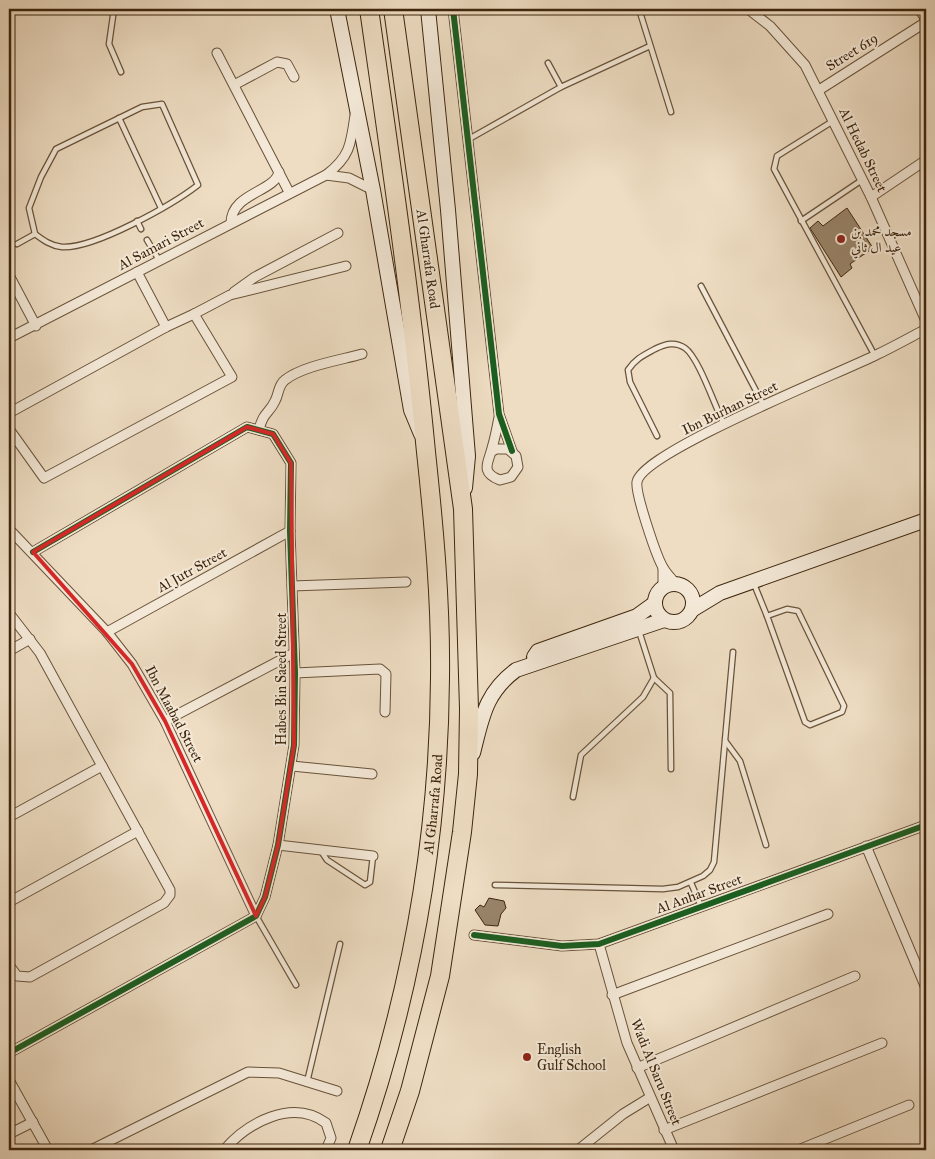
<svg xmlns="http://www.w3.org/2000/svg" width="935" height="1159" viewBox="0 0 935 1159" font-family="'IM FELL Great Primer',Amiri,serif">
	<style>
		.building { fill: #99856b; stroke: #3d250c }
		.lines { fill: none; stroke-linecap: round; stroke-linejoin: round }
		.lane-casing { stroke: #69533a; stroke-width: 7 }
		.street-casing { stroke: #69533a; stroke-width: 11 }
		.secondary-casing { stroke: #3d250c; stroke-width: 16 }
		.highway-casing { stroke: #3d250c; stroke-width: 20 }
		.lane { stroke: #f4e9d8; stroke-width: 4.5 }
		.street { stroke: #f4e9d8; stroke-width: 9 }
		.secondary { stroke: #f4e9d8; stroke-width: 14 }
		.highway { stroke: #eeddc3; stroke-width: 18 }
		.cycleway-casing { stroke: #f4e9d8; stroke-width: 9 }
		.cycleway { stroke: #1b5e20; stroke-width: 6 }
		.marked { fill: none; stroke: #d62828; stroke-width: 4; stroke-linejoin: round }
		.poi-dot { fill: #8f2418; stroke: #f4e9d8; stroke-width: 2 }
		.labels { text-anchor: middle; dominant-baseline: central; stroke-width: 4; stroke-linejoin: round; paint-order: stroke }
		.street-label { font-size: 14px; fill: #3d250c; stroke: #f4e9d8 }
		.poi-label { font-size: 14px; fill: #3d250c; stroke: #f4e9d8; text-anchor: start }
	</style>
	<rect width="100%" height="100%" fill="#eeddc3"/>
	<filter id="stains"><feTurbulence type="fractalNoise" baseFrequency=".004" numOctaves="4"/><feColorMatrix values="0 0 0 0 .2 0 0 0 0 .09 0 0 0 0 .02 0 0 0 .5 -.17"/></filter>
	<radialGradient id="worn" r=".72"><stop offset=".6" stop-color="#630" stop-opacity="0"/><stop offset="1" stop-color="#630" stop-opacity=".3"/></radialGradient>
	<!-- building -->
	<g class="building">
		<path d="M 847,208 L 873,248 L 850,264 L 852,268 L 841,277 L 810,228 L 818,221 L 823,226 Z"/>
		<path d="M 489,898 L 504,901 L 506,908 L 501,914 L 498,926 L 485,925 L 475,910 L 480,905 L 484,907 Z"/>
	</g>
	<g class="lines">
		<defs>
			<g id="lane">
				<path d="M 114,9 L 109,44 L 121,72"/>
				<path d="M 639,9 L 671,112"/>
				<path d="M 548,63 L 561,87"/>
				<path d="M 162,104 L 198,185 C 172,205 94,249 62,247 C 51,246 43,240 35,234 L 29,208 L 41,177 L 56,149 L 142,107 Z"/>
				<path d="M 119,118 L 161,208"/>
				<path d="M 833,121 L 777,156 L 774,169 L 875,356"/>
				<path d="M 469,139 L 561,87 L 650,46"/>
				<path d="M 137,221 L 141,229"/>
				<path d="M 801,221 L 862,180"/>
				<path d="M 147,240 L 159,260"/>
				<path d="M 17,244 L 35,234"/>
				<path d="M 701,286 L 764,406"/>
				<path d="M 657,436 L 630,382 L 628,370 C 635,359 644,355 655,349 C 665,344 675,341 685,348 C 699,358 715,407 724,424"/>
				<path d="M 754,584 L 767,616"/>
				<path d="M 787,609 L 798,611 L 844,706 L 842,712 L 810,725 L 805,722 L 767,616 Z"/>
				<path d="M 639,631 L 654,678 L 670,693 L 671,769"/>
				<path d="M 726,742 L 740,761 L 766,845"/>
				<path d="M 573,797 L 581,755 L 643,697 L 654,678"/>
				<path d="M 321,851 L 327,860 L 365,885 L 370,882 L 373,856"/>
				<path d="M 691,883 L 701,906"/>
				<path d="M 495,885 L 663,889 L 678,887 L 703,876 L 710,870 L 714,862 L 733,652"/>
				<path d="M 256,916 L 296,985"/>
				<path d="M 307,1082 L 340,944"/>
			</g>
			<g id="street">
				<path d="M 453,9 L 499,414 L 512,451"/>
				<path d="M 748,9 L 770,26 L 805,65 L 871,197 L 926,321"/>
				<path d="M 919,9 L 926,19"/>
				<path d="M 217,53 L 289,192"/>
				<path d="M 234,85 L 277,62 L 287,64 L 294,77"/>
				<path d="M 819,90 L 926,22"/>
				<path d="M 326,175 L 349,178 L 373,190"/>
				<path d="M 871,197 L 926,160"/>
				<path d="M 231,223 C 231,193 275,192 279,172"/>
				<path d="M 137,272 L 166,327"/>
				<path d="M 9,275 L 36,326"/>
				<path d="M 234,292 L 255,277 L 338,233"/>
				<path d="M 194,314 L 230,295 L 346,266"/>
				<path d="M 9,338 L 326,175 C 350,157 351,144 355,115"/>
				<path d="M 9,413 L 166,327 L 194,314 L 232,377 L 44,478 L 9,429"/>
				<path d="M 259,430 C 263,412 269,414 275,401 C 279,394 278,385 285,380 C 302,366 341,360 362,354"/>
				<path d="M 491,452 L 496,449 L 508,449 L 516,456 L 518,467 L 511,477 L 500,480 C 479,472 489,462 492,448 C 495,438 497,428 499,417"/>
				<path d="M 9,529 L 107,632 L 132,664 L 165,721 L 256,916"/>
				<path d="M 676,584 C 672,579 667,574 664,569 C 657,559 635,493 637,482 C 642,452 840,373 876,355 C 893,347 909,338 926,329"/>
				<path d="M 292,586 L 406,582"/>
				<path d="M 663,587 L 663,569"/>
				<path d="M 9,613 L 40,653 L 170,890 L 170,895 L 164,903 L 30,977 L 17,976 L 9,965"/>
				<path d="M 107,632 L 290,531"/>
				<path d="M 9,651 L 30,639"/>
				<path d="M 295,673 L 380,669 L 386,674 L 385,712"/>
				<path d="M 165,721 L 294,653"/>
				<path d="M 292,766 L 372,774"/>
				<path d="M 9,817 L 102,766"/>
				<path d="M 278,845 L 373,856"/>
				<path d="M 866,846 L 926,988"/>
				<path d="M 9,902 L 138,831"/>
				<path d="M 474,935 L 562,946 L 599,944 L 926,825"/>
				<path d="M 599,944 L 627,1043 L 674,1150"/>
				<path d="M 612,995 L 828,914"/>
				<path d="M 9,1053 L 256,916 L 265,897 L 278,845 L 294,745 L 295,673 L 290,531 L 291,463 L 273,434 L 247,427 L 33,552"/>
				<path d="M 637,1068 L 855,976"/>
				<path d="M 9,1080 L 48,1150"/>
				<path d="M 664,1130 L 882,1043"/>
				<path d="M 9,1134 L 33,1122"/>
				<path d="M 91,1150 L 248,1072 L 279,1073 L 337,1091"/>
				<path d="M 224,1150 C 247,1123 292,1098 326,1123 L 331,1138 L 326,1150"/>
				<path d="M 578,1150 L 623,1114 L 649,1098"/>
				<path d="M 798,1150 L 909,1105"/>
			</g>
			<g id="secondary">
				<path d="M 337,9 L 373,190 L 411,410 L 421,434"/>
				<path d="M 428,9 L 448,210 L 468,456 L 465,488"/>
				<circle cx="674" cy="603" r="19"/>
				<path d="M 692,610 L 720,593 L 926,520"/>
				<path d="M 540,660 L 534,657 L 538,651 L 637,616 L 655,603"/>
				<path d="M 473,753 C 482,718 485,693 516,670 L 664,620"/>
			</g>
			<g id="highway">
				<path id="s1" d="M 357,1150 C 410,999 439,838 440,678 C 441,602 434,527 426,452 C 412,304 390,156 369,9"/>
				<path d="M 390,1150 L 410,1091 L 440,976 L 462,832 L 468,774 L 469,709 L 463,509 L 393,9"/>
			</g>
		</defs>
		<!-- lane casing -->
		<use href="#lane" class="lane-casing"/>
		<!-- street casing -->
		<use href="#street" class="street-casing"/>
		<!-- secondary casing -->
		<use href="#secondary" class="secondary-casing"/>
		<!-- highway casing -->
		<use href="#highway" class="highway-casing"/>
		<!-- lane -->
		<use href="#lane" class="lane"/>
		<!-- street -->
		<use href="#street" class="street"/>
		<!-- secondary -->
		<use href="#secondary" class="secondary"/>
		<!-- highway -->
		<use href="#highway" class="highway"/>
		<defs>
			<g id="cycleway">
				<path d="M 453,9 L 499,414 L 512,451"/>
				<path d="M 474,935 L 562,946 L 599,944 L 926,825"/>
				<path d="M 9,1053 L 256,916 L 265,897 L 278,845 L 294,745 L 295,673 L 290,531 L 291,463 L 273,434 L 247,427 L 33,552"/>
			</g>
		</defs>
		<!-- cycleway casing -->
		<use href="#cycleway" class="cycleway-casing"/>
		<!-- cycleway -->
		<use href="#cycleway" class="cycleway"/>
	</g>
	<!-- marked area -->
	<path class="marked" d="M 247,427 L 273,434 L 291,463 L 294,745 L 278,845 L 265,897 L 256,916 L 165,721 L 132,664 L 33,552 Z"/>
	<!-- markers -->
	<g class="poi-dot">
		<circle cx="841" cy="239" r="5"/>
		<circle cx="527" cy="1057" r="5"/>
	</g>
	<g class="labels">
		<!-- street labels -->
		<g class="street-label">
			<text transform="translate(852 52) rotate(-32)">Street 619</text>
			<text transform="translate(863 150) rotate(64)">Al Hedab Street</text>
			<text transform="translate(161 244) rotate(-28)">Al Samari Street</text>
			<text transform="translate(428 259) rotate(82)">Al Gharrafa Road</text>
			<text transform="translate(730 408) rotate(-26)">Ibn Burhan Street</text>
			<text transform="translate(192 570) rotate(-29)">Al Jutr Street</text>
			<text transform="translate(281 679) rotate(-90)">Habes Bin Saeed Street</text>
			<text transform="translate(174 714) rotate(62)">Ibn Maabad Street</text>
			<text stroke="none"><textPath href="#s1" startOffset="355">Al Gharrafa Road</textPath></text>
			<text transform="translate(699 894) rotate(-20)">Al Anhar Street</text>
			<text transform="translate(656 1072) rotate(68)">Wadi Al Saru Street</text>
		</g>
		<!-- poi labels -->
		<g class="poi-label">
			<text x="851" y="231">مسجد محمد بن<tspan x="851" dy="16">عيد ال ثاني</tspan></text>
			<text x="537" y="1049">English<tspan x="537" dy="16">Gulf School</tspan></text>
		</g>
	</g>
	<!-- margin -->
	<rect width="935" height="1159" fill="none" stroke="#eeddc3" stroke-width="30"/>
	<rect x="10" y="10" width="915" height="1139" fill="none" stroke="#3d250c" stroke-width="2.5"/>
	<rect x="15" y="15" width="905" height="1129" fill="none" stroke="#3d250c"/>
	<rect width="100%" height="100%" filter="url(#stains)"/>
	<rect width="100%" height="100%" fill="url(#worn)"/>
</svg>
